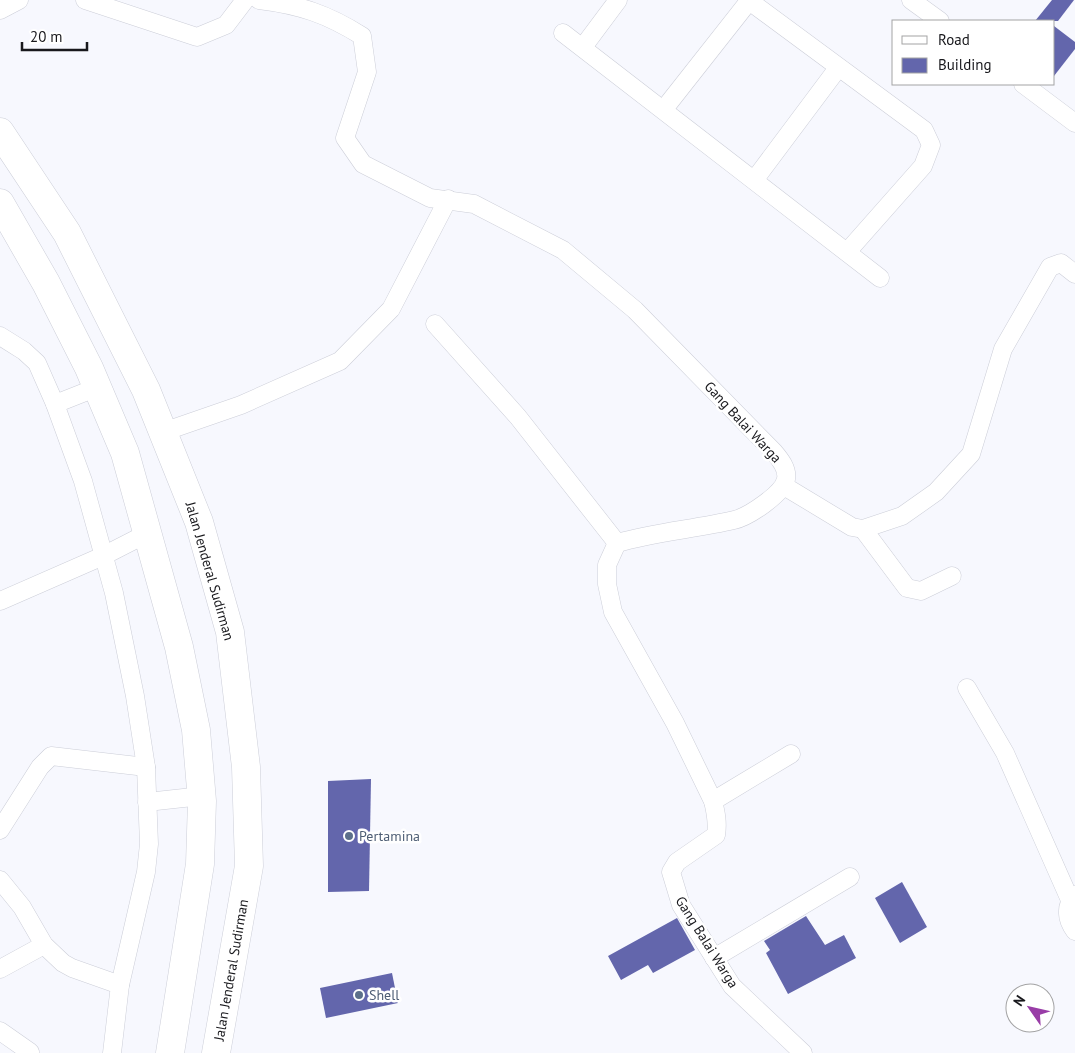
<svg xmlns="http://www.w3.org/2000/svg" width="1075" height="1053" viewBox="0 0 1075 1053" font-family="'PT Sans',sans-serif">
	<style>
		.building { fill: #6366ac }
		.lines { fill: none; stroke-linecap: round; stroke-linejoin: round }
		.street-casing { stroke: #ccced8; stroke-width: 19 }
		.primary-casing { stroke: #ccced8; stroke-width: 29 }
		.street { stroke: #fff; stroke-width: 18 }
		.primary { stroke: #fff; stroke-width: 28 }
		.service-dot { fill: #5c6f8a; stroke: #fff; stroke-width: 2 }
		.labels { text-anchor: middle; dominant-baseline: central; stroke-width: 5; stroke-linejoin: round; paint-order: stroke }
		.street-label { font-size: 14px; fill: #18181c; stroke: #fff }
		.service-label { font-size: 14px; fill: #4e5e75; stroke: #fff; text-anchor: start }
	</style>
	<rect width="100%" height="100%" fill="#f7f8fe"/>
	<!-- building -->
	<g class="building">
		<path d="M 1052,0 L 1074,0 L 1058,21 L 1035,21 Z"/>
		<path d="M 1054,26 L 1075,42 L 1075,49 L 1054,76 Z"/>
		<path d="M 371,779 L 369,891 L 328,892 L 328,781 Z"/>
		<path d="M 902,882 L 927,927 L 900,943 L 875,898 Z"/>
		<path d="M 806,916 L 825,945 L 844,935 L 856,958 L 788,994 L 766,953 L 770,950 L 764,941 Z"/>
		<path d="M 677,918 L 695,950 L 653,973 L 648,965 L 621,980 L 608,956 Z"/>
		<path d="M 392,973 L 398,1003 L 326,1018 L 320,988 Z"/>
	</g>
	<g class="lines">
		<defs>
			<g id="street">
				<path d="M 85,0 L 197,37 L 226,25 L 245,0"/>
				<path d="M 259,0 C 300,5 327,14 362,36 L 367,72 L 345,138 L 363,164 L 430,198 L 474,204 L 563,250 L 635,310 L 774,452 C 780,459 788,469 786,479 C 783,494 748,517 734,520 C 695,529 655,532 617,543 L 607,565 L 607,584 L 613,612 L 675,723 L 713,801 C 716,813 718,823 716,835 L 677,862 L 671,872 L 681,905 L 732,986 L 803,1053"/>
				<path d="M 748,0 L 924,130 L 931,145 L 923,166 L 847,252"/>
				<path d="M 911,0 L 940,21"/>
				<path d="M 0,10 L 19,0"/>
				<path d="M 563,33 L 880,278"/>
				<path d="M 583,47 L 618,0"/>
				<path d="M 1023,84 L 1075,123"/>
				<path d="M 664,109 L 749,1"/>
				<path d="M 755,179 L 838,68"/>
				<path d="M 435,324 L 518,417 L 617,543"/>
				<path d="M 0,336 L 24,351 L 37,363 L 55,404 L 83,481 L 114,593 L 135,696 L 146,767 L 149,844 L 146,872 L 120,985 L 112,1053"/>
				<path d="M 55,404 L 98,387"/>
				<path d="M 163,432 L 241,405 L 340,361 L 391,309 L 448,199"/>
				<path d="M 784,486 L 852,527 L 863,529 L 902,516 L 936,492 L 971,454 L 1003,349 L 1050,267 L 1061,263 L 1075,274"/>
				<path d="M 863,529 L 907,588 L 921,591 L 952,576"/>
				<path d="M 0,601 L 103,556 L 148,533"/>
				<path d="M 967,688 L 1005,753 L 1070,900"/>
				<path d="M 713,801 L 791,754"/>
				<path d="M 147,802 L 202,796"/>
				<path d="M 0,830 L 40,767 L 51,756 L 146,767"/>
				<path d="M 0,880 L 22,907 L 44,945 L 63,963 L 72,968 L 120,985"/>
				<path d="M 1075,895 C 1065,906 1066,919 1075,931"/>
				<path d="M 714,958 L 850,877"/>
				<path d="M 0,969 L 44,945"/>
				<path d="M 0,1031 L 30,1052"/>
			</g>
			<g id="primary">
				<path d="M 0,132 L 67,233 L 146,390 L 199,522 L 230,632 L 246,767 L 249,866 L 216,1053"/>
				<path d="M 0,203 L 46,283 L 89,368 L 125,453 L 179,647 L 196,730 L 202,801 L 200,864 L 170,1053"/>
			</g>
		</defs>
		<!-- street casing -->
		<use href="#street" class="street-casing"/>
		<!-- primary casing -->
		<use href="#primary" class="primary-casing"/>
		<!-- street -->
		<use href="#street" class="street"/>
		<!-- primary -->
		<use href="#primary" class="primary"/>
	</g>
	<!-- markers -->
	<g class="service-dot">
		<circle cx="349" cy="836" r="5"/>
		<circle cx="359" cy="995" r="5"/>
	</g>
	<g class="labels">
		<!-- street labels -->
		<g class="street-label">
			<text transform="translate(743 422) rotate(47)">Gang Balai Warga</text>
			<text transform="translate(210 571) rotate(74)">Jalan Jenderal Sudirman</text>
			<text transform="translate(707 942) rotate(58)">Gang Balai Warga</text>
			<text transform="translate(231 970) rotate(-80)">Jalan Jenderal Sudirman</text>
		</g>
		<!-- service labels -->
		<g class="service-label">
			<text x="359" y="836">Pertamina</text>
			<text x="369" y="995">Shell</text>
		</g>
	</g>
	<!-- legend -->
	<rect x="892" y="20" width="162" height="65" fill="#ffffff" stroke="#a3a3a4"/>
	<rect x="902" y="36" width="25" height="8" fill="#ffffff" stroke="#a3a3a4"/>
	<text x="938" y="45" font-size="15" fill="#18181c">Road</text>
	<rect x="902" y="58" width="25" height="15" fill="#6366ac" stroke="#a3a3a4"/>
	<text x="938" y="70" font-size="15" fill="#18181c">Building</text>
	<!-- north arrow -->
	<g transform="translate(1030 1008) rotate(304)"><circle r="24" fill="#ffffff" stroke="#a3a3a4"/>
	<path d="M0-4L9 19L0 12L-9 19Z" fill="#993da7"/>
	<text y="-8" font-size="14" font-weight="bold" text-anchor="middle" fill="#18181c">N</text>
	</g>
	<!-- scale -->
	<path d="M22 42v8h65v-8" fill="none" stroke="#18181c" stroke-width="2.5"/>
	<text x="30" y="42" font-size="15" fill="#18181c" stroke="#ffffff" stroke-width="4" paint-order="stroke">20 m</text>
</svg>
